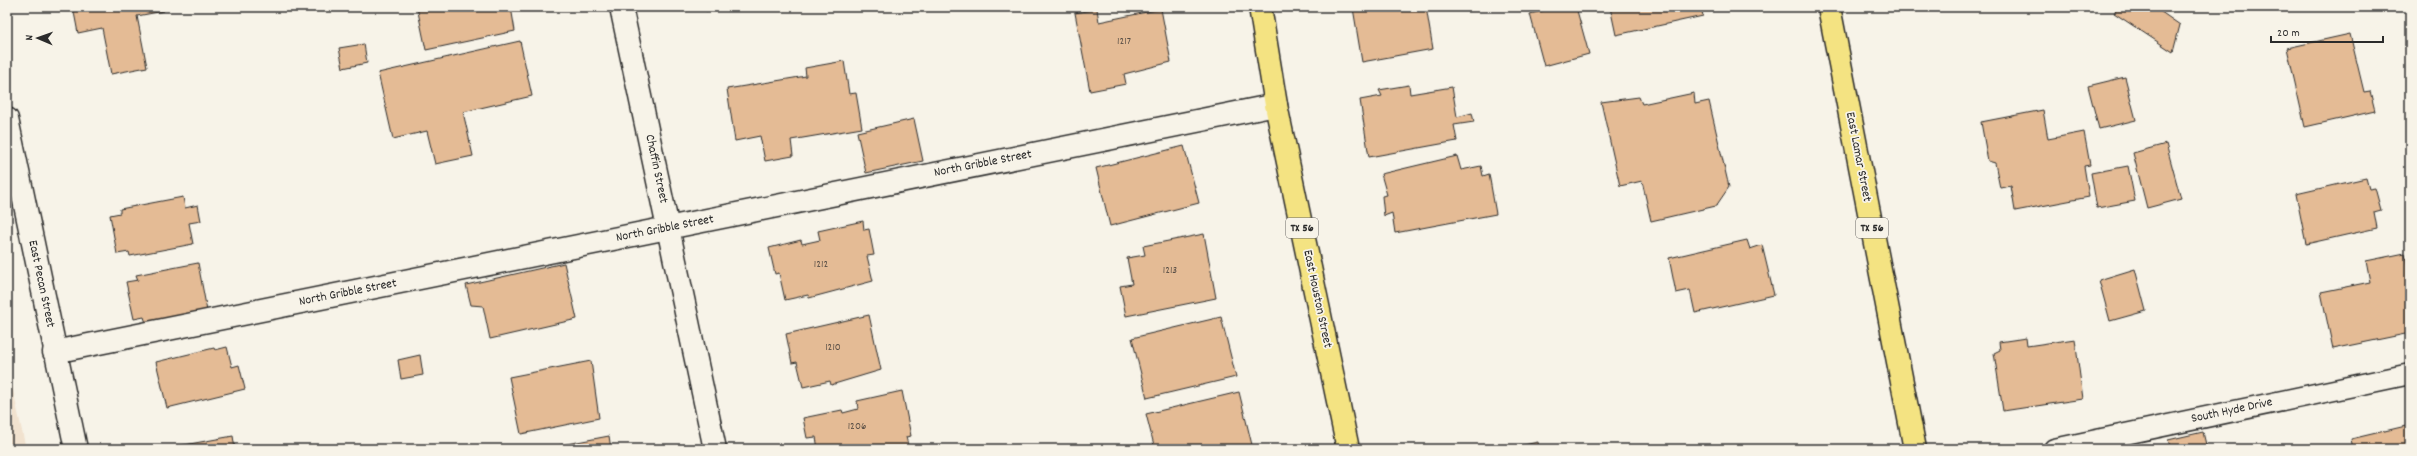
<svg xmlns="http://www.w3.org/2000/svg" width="2417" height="456" viewBox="0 0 2417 456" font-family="Dekko,sans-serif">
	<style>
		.built { fill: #f1e2cf }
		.building { fill: #e4bb95; stroke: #2b2b2b }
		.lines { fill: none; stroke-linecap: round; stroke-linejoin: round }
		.service-casing { stroke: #2b2b2b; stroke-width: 23 }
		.minor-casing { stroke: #2b2b2b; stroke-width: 25 }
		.tertiary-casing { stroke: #2b2b2b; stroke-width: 25 }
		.primary-casing { stroke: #2b2b2b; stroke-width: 25 }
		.service { stroke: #f7f3e8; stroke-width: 20 }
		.minor { stroke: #f7f3e8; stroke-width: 22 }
		.tertiary { stroke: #f7f3e8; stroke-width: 22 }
		.primary { stroke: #f4e382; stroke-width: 22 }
		.labels { text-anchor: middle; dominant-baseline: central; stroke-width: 3.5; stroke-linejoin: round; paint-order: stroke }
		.number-label { font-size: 11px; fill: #594f46 }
		.shield { fill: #f7f3e8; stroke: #686764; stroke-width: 1 }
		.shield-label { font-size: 12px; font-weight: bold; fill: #2b2b2b }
		.street-label { font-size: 13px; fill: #2b2b2b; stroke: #f7f3e8 }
	</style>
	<rect width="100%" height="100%" fill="#f7f3e8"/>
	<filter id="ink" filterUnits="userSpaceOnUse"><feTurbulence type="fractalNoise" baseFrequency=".025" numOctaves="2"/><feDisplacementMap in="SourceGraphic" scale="8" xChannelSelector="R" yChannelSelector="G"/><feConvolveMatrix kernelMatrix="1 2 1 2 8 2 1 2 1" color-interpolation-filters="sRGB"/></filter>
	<g filter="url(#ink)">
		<!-- built -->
		<path class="built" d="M 7,363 L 26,449 L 7,449 Z"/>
		<!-- building -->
		<g class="building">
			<path d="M 73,7 L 163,7 L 164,11 L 137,16 L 147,67 L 111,74 L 102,28 L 78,33 Z"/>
			<path d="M 417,7 L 511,7 L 515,31 L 426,50 Z"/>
			<path d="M 705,7 L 726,7 L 706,11 Z"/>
			<path d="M 1359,7 L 1426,7 L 1433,49 L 1362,62 L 1353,8 Z"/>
			<path d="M 1558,7 L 1576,7 L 1589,54 L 1544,66 L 1530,14 Z"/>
			<path d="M 1610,7 L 1701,7 L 1703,16 L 1616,35 Z"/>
			<path d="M 2118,7 L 2154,7 L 2180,25 L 2173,52 L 2114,13 Z"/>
			<path d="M 1097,9 L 1099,22 L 1161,9 L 1171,62 L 1124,74 L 1126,84 L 1090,91 L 1075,13 Z"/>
			<path d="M 2350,34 L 2364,92 L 2370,91 L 2375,111 L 2305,127 L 2287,48 Z"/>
			<path d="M 520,41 L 532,96 L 463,112 L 473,156 L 435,164 L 427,131 L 393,139 L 378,73 Z"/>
			<path d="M 364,44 L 367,63 L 343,68 L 339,48 Z"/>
			<path d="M 844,61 L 849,94 L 856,93 L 862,128 L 791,140 L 793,156 L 765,161 L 760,136 L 735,141 L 727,89 L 806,76 L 805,68 Z"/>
			<path d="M 2125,77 L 2136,120 L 2099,129 L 2088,86 Z"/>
			<path d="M 1409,85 L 1410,94 L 1452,87 L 1457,117 L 1472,113 L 1474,122 L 1454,125 L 1457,141 L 1369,157 L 1360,100 L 1382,96 L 1379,90 Z"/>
			<path d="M 1694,93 L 1695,104 L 1709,101 L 1729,187 L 1716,206 L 1651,221 L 1642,181 L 1620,186 L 1601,102 L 1639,97 L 1642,104 Z"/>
			<path d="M 2043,110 L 2048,139 L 2084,132 L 2090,165 L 2084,166 L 2089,197 L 2015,211 L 2011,186 L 2000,188 L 1995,163 L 1988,161 L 1981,122 Z"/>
			<path d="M 914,119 L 923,161 L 866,173 L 857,132 Z"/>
			<path d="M 2166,144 L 2181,199 L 2147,208 L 2133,153 Z"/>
			<path d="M 1184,146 L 1199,203 L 1110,226 L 1096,168 Z"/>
			<path d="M 1457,156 L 1461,170 L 1481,166 L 1483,176 L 1489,174 L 1496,214 L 1395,233 L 1392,213 L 1384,216 L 1382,196 L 1387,195 L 1381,174 Z"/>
			<path d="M 2128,166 L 2135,201 L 2097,208 L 2091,173 Z"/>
			<path d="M 2366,178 L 2369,189 L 2375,188 L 2381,210 L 2374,212 L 2377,228 L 2306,244 L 2296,194 Z"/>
			<path d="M 183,197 L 185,208 L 198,205 L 201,221 L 189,223 L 193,244 L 130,256 L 129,252 L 117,254 L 110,215 L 120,213 L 120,209 Z"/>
			<path d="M 863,221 L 864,230 L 869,229 L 874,255 L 867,256 L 873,281 L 809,298 L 808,295 L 785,300 L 779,273 L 775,274 L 769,248 L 801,240 L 802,244 L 820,240 L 818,231 Z"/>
			<path d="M 1204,234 L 1216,298 L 1126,316 L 1120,286 L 1132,284 L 1127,258 L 1145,255 L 1143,246 Z"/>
			<path d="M 1747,240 L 1750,249 L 1762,245 L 1774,295 L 1695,313 L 1690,290 L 1676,293 L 1669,258 Z"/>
			<path d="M 2405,253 L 2410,278 L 2410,333 L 2333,349 L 2321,292 L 2370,282 L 2366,261 Z"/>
			<path d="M 198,263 L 207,311 L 146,323 L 144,317 L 134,319 L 126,282 L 138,280 L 136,275 Z"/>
			<path d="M 564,263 L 577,319 L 490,339 L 483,306 L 471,305 L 466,285 Z"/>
			<path d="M 2135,269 L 2146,311 L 2110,321 L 2099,280 Z"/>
			<path d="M 869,315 L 881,370 L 831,385 L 830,381 L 803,387 L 797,362 L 792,363 L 786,334 Z"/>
			<path d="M 1221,317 L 1236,377 L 1147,398 L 1132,338 Z"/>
			<path d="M 2026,338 L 2027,346 L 2075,339 L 2083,399 L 2003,411 L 1994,353 L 2000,350 L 1999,342 Z"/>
			<path d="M 227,347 L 232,367 L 239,365 L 245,389 L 167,408 L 156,362 L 214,348 L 215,350 Z"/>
			<path d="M 420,355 L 423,375 L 401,379 L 398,360 Z"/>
			<path d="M 591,361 L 599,418 L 521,434 L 509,377 Z"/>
			<path d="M 902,391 L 911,436 L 906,437 L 909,449 L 818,449 L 816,437 L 807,438 L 803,418 L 842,410 L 843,413 L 858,409 L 857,401 Z"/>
			<path d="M 1239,392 L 1253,449 L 1155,449 L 1146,414 Z"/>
			<path d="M 2410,425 L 2410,449 L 2353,449 L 2351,439 Z"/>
			<path d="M 2203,432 L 2207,449 L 2171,449 L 2168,440 Z"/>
			<path d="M 233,436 L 235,449 L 168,449 L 168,448 Z"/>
			<path d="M 609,436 L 611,449 L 540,449 Z"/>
			<path d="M 1538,442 L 1539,449 L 1505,449 Z"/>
		</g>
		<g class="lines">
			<defs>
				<path id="service" d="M 2054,449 L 2410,374"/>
				<g id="minor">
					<path d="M 621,7 L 715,449"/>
					<path d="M 54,352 L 1276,105"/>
				</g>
				<path id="tertiary" d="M 7,119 L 76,449"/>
				<g id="primary">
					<path d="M 1260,7 L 1276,105 L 1348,449"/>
					<path d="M 1829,7 L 1915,449"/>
				</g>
			</defs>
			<!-- service casing -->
			<use href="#service" class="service-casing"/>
			<!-- minor casing -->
			<use href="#minor" class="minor-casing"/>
			<!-- tertiary casing -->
			<use href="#tertiary" class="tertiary-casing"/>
			<!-- primary casing -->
			<use href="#primary" class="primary-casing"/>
			<!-- service -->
			<use href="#service" class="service"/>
			<!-- minor -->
			<use href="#minor" class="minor"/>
			<!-- tertiary -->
			<use href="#tertiary" class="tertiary"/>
			<!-- primary -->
			<use href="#primary" class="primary"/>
		</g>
	</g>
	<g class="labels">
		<!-- number labels -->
		<g class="number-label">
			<text x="1124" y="42">1217</text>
			<text x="821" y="265">1212</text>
			<text x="1170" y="271">1213</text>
			<text x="833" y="348">1210</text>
			<text x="857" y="427">1206</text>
		</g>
		<!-- shield labels -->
		<g class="shield">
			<rect x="1286" y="218" width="32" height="20" rx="3"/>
			<rect x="1856" y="218" width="32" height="20" rx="3"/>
		</g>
		<g class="shield-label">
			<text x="1302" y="228">TX 56</text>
			<text x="1872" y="228">TX 56</text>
		</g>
		<!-- street labels -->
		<g class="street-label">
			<text transform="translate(1858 157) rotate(79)">East Lamar Street</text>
			<text transform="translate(983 164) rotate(-11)">North Gribble Street</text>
			<text transform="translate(656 169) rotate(78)">Chaffin Street</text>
			<text transform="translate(665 229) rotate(-11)">North Gribble Street</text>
			<text transform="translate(41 284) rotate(78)">East Pecan Street</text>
			<text transform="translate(348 293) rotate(-11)">North Gribble Street</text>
			<text transform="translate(1317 299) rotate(78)">East Houston Street</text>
			<text transform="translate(2232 411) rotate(-12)">South Hyde Drive</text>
		</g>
	</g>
	<!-- margin -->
	<rect width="2417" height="456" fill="none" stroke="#f7f3e8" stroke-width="24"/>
	<rect x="12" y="12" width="2393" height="432" fill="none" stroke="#2b2b2b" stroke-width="1.5" filter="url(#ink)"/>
	<!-- north arrow -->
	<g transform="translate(38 38) rotate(272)" stroke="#f7f3e8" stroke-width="3" paint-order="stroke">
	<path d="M0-3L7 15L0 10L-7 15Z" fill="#2b2b2b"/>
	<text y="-6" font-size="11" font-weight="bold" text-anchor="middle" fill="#2b2b2b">N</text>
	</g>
	<!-- scale -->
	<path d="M2271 36v6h112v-6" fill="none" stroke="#2b2b2b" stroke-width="2"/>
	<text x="2277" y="36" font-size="12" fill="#2b2b2b" stroke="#f7f3e8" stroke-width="3" paint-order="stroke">20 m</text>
</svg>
